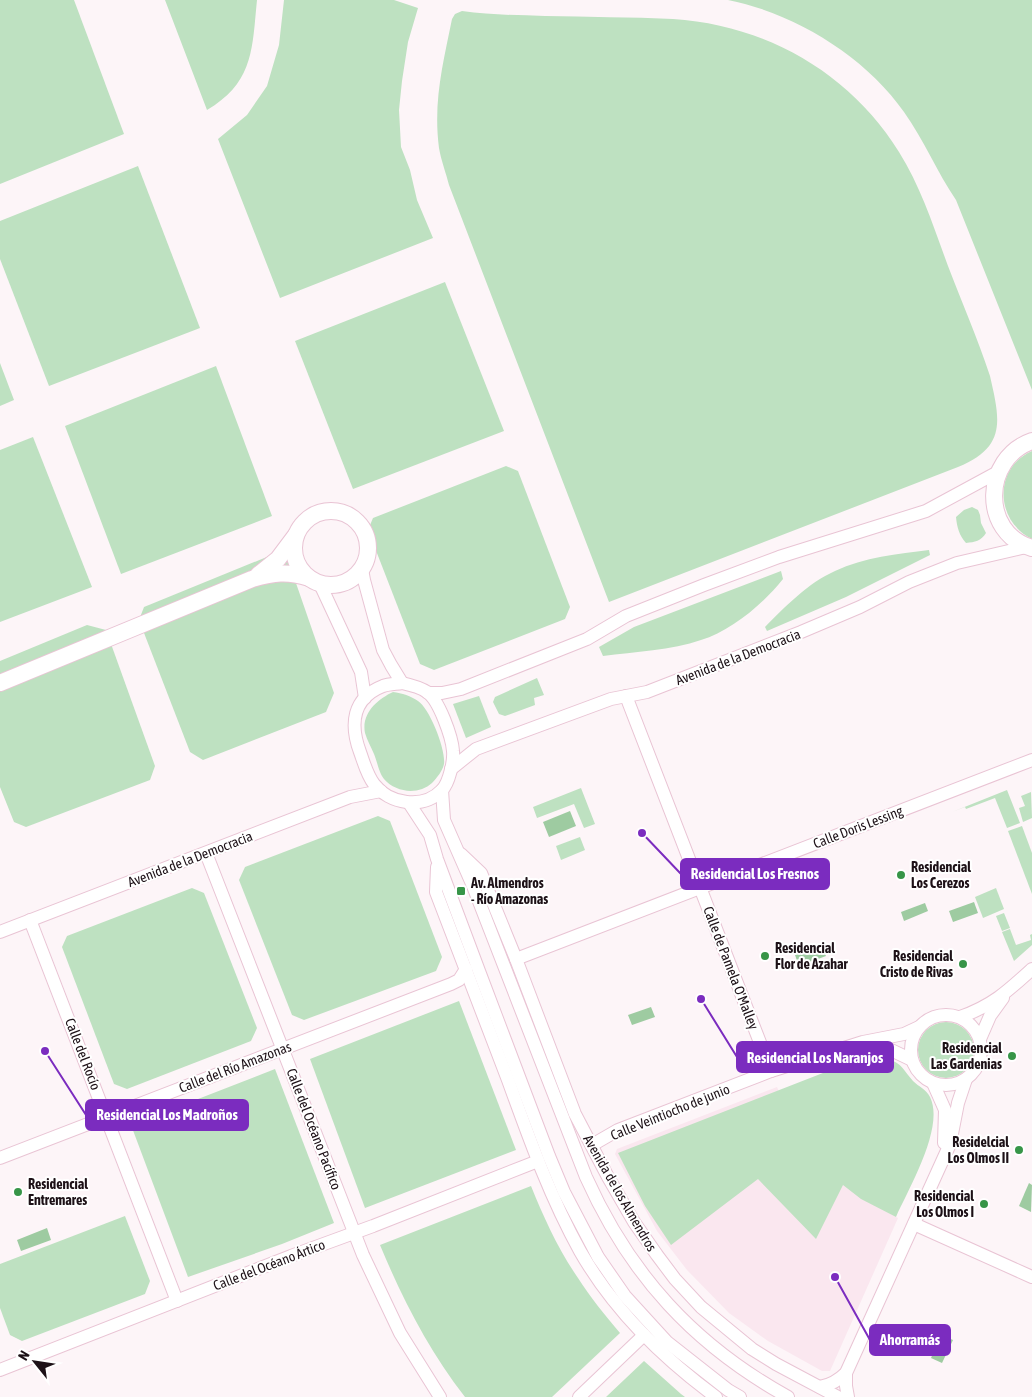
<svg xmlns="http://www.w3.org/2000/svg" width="1032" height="1397" viewBox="0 0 1032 1397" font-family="'Asap Condensed',sans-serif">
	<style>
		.built { fill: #fae7ef }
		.green { fill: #bee1c1 }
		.water { fill: #9ecba1 }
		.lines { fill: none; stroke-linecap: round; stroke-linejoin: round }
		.minor-casing { stroke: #e9c4d4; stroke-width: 14 }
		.major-casing { stroke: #e9c4d4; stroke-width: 18 }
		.minor { stroke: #fff; stroke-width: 12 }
		.major { stroke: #fff; stroke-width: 16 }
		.poi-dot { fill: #379548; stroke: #fff; stroke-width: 2 }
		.labels { text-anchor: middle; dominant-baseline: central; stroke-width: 4; stroke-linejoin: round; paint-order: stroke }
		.street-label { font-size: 14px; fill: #1d1117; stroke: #fff }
		.poi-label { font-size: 14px; font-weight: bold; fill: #1d1117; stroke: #fff; text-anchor: start }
		.leader { fill: none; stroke: #7b2cbf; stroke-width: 2 }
		.callout-dot { fill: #7b2cbf; stroke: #fff; stroke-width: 2 }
		.callout { fill: #7b2cbf; stroke: #7b2cbf; stroke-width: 2 }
		.callout-label { font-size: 15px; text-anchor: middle; font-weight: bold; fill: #fff }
	</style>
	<rect width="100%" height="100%" fill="#fdf5f8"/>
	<!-- built -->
	<path class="built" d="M 777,1087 L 789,1115 L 862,1198 L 898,1218 L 830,1371 L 822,1371 L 768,1341 L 729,1313 L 687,1270 L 657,1231 L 615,1154 L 617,1149 Z"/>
	<!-- green -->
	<g class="green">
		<path d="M 0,0 L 74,0 L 124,134 L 0,184 Z"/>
		<path d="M 165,0 L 257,0 C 252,49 254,82 207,110 Z"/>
		<path d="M 284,0 L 394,0 L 418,8 L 408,42 L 402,81 L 399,110 L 401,147 L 410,170 L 417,200 L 433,238 L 280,298 L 218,139 L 247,115 L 267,86 L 279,45 Z"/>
		<path d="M 728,0 L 1032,0 L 1032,390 L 956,200 C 937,172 924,140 904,112 C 865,56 794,13 728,0 Z"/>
		<path d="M 462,11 C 489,15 517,15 545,16 C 588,17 631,17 673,19 C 766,25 850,73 899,152 C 921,187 934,228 948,266 C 962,303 978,339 990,376 C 1000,420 1007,447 958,467 L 609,602 L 449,185 C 446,173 441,160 439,148 C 433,101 443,64 452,19 L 455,14 Z"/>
		<path d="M 138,166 L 200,328 L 49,386 L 0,259 L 0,221 Z"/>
		<path d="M 445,282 L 504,431 L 353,489 L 295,341 Z"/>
		<path d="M 0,363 L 14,400 L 0,406 Z"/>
		<path d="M 216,366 L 272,516 L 121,574 L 65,426 Z"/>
		<path d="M 33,437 L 92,587 L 0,622 L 0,450 Z"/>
		<path d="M 1032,451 L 1032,539 C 995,521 993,468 1032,451 Z"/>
		<path d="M 506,466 L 518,471 L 570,607 L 565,619 L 434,670 L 420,664 L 368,530 L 373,518 Z"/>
		<path d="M 972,507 L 978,510 L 980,515 L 981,523 L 986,533 C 981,541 975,542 966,543 C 959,535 957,527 956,517 L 964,510 Z"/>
		<path d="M 929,550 L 930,555 L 846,597 L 767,631 L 765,627 C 786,606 808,583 835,571 C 864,557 898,554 929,550 Z"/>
		<path d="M 274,554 L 288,560 L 334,693 L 326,712 L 203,760 L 190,752 L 139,620 L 144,607 Z"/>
		<path d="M 781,571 L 783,579 C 763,604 731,631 701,640 C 672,650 634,652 603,656 L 599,647 L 634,627 Z"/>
		<path d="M 87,625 L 106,630 L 155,766 L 150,780 L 26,827 L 14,822 L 0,787 L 0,661 Z"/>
		<path d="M 537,678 L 544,695 L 534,698 L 535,705 L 505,716 L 499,714 L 493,702 L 495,697 Z"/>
		<path d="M 393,692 C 402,693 411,696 418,701 C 430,709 446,750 444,764 C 443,770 437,778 432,783 C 419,795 396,793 384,779 C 379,773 377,761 374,754 C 371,747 367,740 365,733 C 361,713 378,699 393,692 Z"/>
		<path d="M 479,696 L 491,727 L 466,738 L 453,704 Z"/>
		<path d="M 581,788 L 595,824 L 584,828 L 574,804 L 537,818 L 533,807 Z"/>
		<path d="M 1007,790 L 1020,823 L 1007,828 L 995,798 L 966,809 L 965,807 L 952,812 Z"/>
		<path d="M 1031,792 L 1032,818 L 1023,822 L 1019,808 L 1025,806 L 1021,796 Z"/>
		<path d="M 378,816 L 390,821 L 442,957 L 436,971 L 304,1020 L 292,1015 L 239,880 L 245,867 Z"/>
		<path d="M 1022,826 L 1032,853 L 1032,894 L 1008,831 Z"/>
		<path d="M 580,837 L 585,850 L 561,860 L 556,846 Z"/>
		<path d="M 192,888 L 204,893 L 257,1028 L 251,1041 L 127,1089 L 114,1084 L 62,947 L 67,936 Z"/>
		<path d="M 996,888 L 1004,909 L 983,918 L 975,897 Z"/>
		<path d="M 1004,913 L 1010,928 L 1002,931 L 996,916 Z"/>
		<path d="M 1010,929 L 1016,945 L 1031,940 L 1030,935 L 1032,934 L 1032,945 L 1014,961 L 1002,932 Z"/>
		<path d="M 459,1001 L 516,1150 L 365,1208 L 310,1059 Z"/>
		<circle cx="946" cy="1050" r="28"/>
		<path d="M 888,1059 C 902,1063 904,1071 913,1081 C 919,1087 926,1089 930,1097 C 945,1127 909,1188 896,1217 L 861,1199 L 843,1185 L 816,1239 L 758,1179 L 671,1245 L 645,1206 L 618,1153 L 846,1064 L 866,1061 Z"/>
		<path d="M 275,1069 L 334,1223 L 282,1244 L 188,1277 L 131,1125 Z"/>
		<path d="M 531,1186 C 544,1218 558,1249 578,1278 C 590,1297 605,1315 620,1333 L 552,1397 L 465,1397 C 429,1351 402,1298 380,1245 Z"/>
		<path d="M 125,1216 L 150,1281 L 145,1294 L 22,1341 L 10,1335 L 0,1308 L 0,1264 Z"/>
		<path d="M 644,1361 L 681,1394 L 685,1397 L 606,1397 Z"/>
	</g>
	<!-- water -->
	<g class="water">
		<path d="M 570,811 L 576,826 L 549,837 L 543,822 Z"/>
		<path d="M 974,902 L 978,913 L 953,922 L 949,911 Z"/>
		<path d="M 925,903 L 928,911 L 904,921 L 901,912 Z"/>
		<path d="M 821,945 L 826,956 L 799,966 L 795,955 Z"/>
		<path d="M 651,1007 L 655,1017 L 632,1025 L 628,1015 Z"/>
		<path d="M 1029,1183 L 1032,1185 L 1031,1212 L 1019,1206 Z"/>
		<path d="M 47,1228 L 51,1240 L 21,1251 L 17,1240 Z"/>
		<path d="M 941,1335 L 953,1340 L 942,1363 L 931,1358 Z"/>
	</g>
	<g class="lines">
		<defs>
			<g id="minor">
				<path d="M 362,569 L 364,580 L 383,650 L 391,665 L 402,683"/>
				<path d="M 320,584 L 361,672 L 365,698"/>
				<path d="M 402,683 C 411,685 420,687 427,692 C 439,700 452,737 453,751 C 454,761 449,783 442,790 C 423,810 389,804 374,784 C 367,775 364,763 360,752 C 350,725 352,698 383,686 C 389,684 396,684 402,683 Z"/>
				<path d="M 428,693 L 442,693 L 461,689 L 587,639 L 626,616 L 704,585 L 779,557 L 926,511 L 998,472"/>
				<path d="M 626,696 L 771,1071"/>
				<path d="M 451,769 L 476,749 L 611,699 L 647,692 L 801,632 L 860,607 L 909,582 L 957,563 L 1026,547"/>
				<path d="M 442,790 L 444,820 L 473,886 L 586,1177 C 630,1275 694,1345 788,1397"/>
				<path d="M 409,803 L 430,835 L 437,859 L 479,971 L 549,1156 L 564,1192 L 598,1257 L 625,1296 L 667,1342 L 728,1390 L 740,1397"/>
				<path d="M 206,853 L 363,1255 L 400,1333 L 440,1397"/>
				<path d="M 461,854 L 481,873 L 516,959 L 575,1114 L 608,1177 L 634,1222 L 657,1255 L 675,1279 L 701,1307 L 752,1349 L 776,1364 L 838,1397"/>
				<path d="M 437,867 L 436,892 C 460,954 484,1017 508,1080 C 529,1138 550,1197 580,1251 C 613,1309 663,1358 716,1397"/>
				<path d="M 30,920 L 177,1301"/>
				<path d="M 0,932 L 350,797 L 381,791"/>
				<path d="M 516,959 L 1032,760"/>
				<circle cx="946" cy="1050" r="35"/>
				<path d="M 960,1017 C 992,1006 1008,991 1032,969"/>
				<path d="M 980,1039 L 990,1016 L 1003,998"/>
				<path d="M 868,1044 L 889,1049 L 912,1060"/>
				<path d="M 933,1083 L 945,1110 L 944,1143"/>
				<path d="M 592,1145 L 618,1130 L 771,1071 L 863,1042 L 904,1034 L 919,1027"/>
				<path d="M 0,1158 L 451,984 L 459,980 L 466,969"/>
				<path d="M 914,1224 L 1032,1277"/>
				<path d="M 0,1370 L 291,1256 L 373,1226 L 538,1161"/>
				<path d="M 846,1373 L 846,1386 L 848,1397"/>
				<path d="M 820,1387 C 831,1385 838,1381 846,1373 L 950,1144 L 958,1103 L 966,1079"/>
				<path d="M 579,1397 L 644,1335"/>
			</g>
			<g id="major">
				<path d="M 1032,441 C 983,458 980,533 1032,548"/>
				<circle cx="331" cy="548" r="37"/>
				<path d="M 258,575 L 278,559 L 296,535"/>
				<path d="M 0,683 L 252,579 C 274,573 287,571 309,578"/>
			</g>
		</defs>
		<!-- minor casing -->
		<use href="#minor" class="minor-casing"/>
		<!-- major casing -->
		<use href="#major" class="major-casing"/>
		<!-- minor -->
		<use href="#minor" class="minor"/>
		<!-- major -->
		<use href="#major" class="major"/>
	</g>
	<!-- markers -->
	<g class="poi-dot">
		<circle cx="901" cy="875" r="5"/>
		<rect x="456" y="886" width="10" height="10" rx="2.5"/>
		<circle cx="765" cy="956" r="5"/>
		<circle cx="963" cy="964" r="5"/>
		<circle cx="1012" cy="1056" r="5"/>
		<circle cx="1019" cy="1150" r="5"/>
		<circle cx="18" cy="1192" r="5"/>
		<circle cx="984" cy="1204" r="5"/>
	</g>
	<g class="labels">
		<!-- street labels -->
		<g class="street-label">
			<text transform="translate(738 657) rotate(-21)">Avenida de la Democracia</text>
			<text transform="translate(858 827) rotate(-21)">Calle Doris Lessing</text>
			<text transform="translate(190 859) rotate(-21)">Avenida de la Democracia</text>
			<text transform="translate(731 968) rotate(69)">Calle de Pamela O'Malley</text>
			<text transform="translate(83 1054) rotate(69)">Calle del Rocío</text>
			<text transform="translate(235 1067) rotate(-21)">Calle del Río Amazonas</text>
			<text transform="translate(670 1112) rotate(-22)">Calle Veintiocho de junio</text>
			<text transform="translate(314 1129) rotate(69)">Calle del Océano Pacífico</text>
			<text transform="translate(620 1193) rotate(60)">Avenida de los Almendros</text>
			<text transform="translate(269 1265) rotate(-21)">Calle del Océano Ártico</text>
		</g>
		<!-- poi labels -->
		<g class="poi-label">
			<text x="911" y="867">Residencial<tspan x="911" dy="16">Los Cerezos</tspan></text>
			<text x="471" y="883">Av. Almendros<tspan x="471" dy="16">- Río Amazonas</tspan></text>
			<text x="775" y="948">Residencial<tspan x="775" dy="16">Flor de Azahar</tspan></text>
			<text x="953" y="956" text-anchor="end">Residencial<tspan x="953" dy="16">Cristo de Rivas</tspan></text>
			<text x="1002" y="1048" text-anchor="end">Residencial<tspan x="1002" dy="16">Las Gardenias</tspan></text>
			<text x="1009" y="1142" text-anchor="end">Residelcial<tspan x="1009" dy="16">Los Olmos II</tspan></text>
			<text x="28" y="1184">Residencial<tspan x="28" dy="16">Entremares</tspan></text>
			<text x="974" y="1196" text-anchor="end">Residencial<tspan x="974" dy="16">Los Olmos I</tspan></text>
		</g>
	</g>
	<!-- callouts -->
	<path class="leader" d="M642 833L681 874M701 999L737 1057M45 1051L86 1115M835 1277L870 1340"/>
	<g class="callout-dot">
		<circle cx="642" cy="833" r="5"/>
		<circle cx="701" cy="999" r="5"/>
		<circle cx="45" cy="1051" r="5"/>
		<circle cx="835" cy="1277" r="5"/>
	</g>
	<g class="callout">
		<rect x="681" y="859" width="148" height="30" rx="5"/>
		<rect x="737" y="1042" width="156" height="30" rx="5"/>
		<rect x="86" y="1100" width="162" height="30" rx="5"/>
		<rect x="870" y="1325" width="80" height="30" rx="5"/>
	</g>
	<g class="callout-label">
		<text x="755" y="879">Residencial Los Fresnos</text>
		<text x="815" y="1063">Residencial Los Naranjos</text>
		<text x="167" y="1120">Residencial Los Madroños</text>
		<text x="910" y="1345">Ahorramás</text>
	</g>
	<!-- north arrow -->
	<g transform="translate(35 1362) rotate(300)" stroke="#ffffff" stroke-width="4" paint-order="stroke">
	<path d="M0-4L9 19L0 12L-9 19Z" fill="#1d1117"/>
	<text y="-8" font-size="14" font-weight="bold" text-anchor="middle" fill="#1d1117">N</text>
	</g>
</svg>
